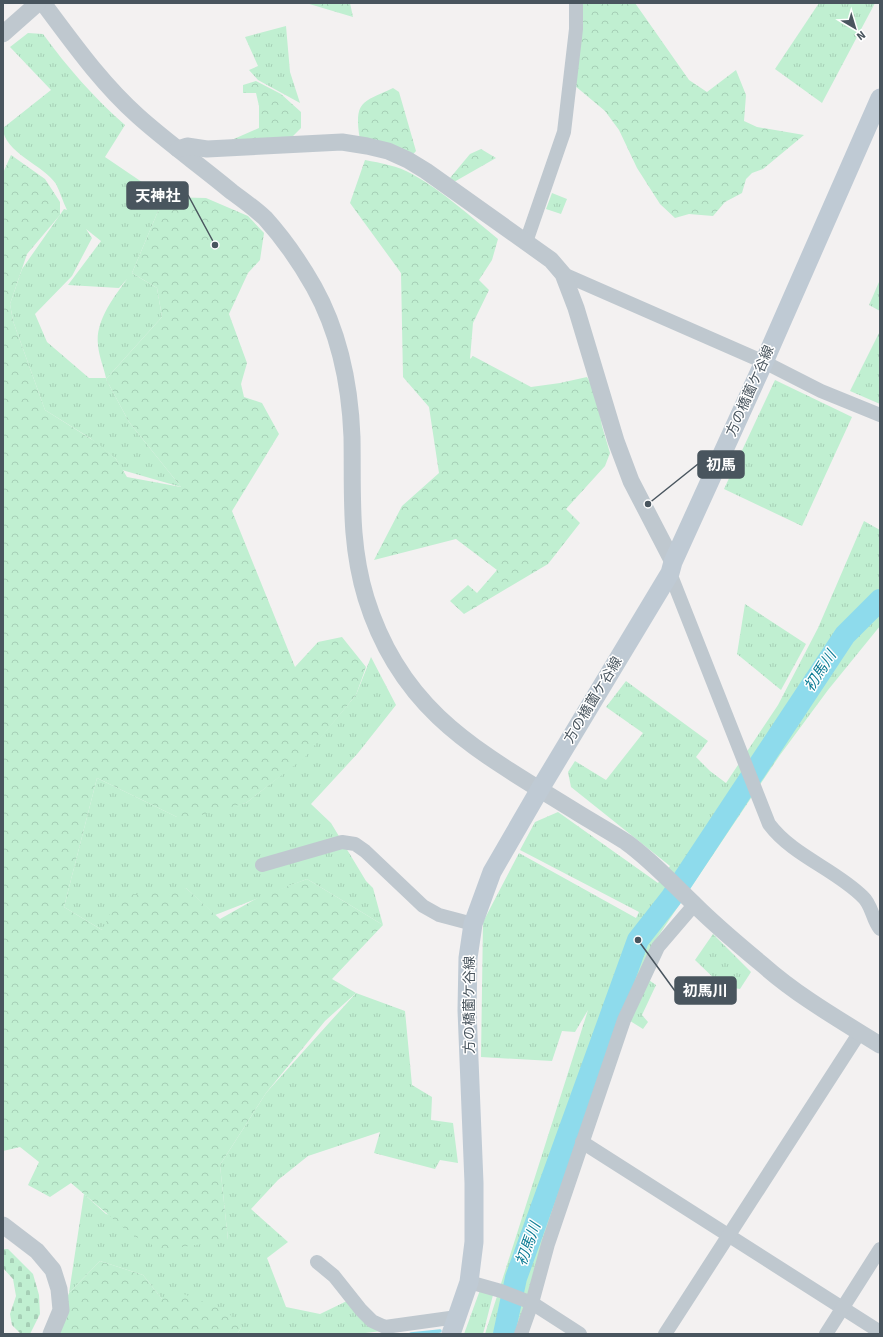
<svg xmlns="http://www.w3.org/2000/svg" width="883" height="1337" viewBox="0 0 883 1337" font-family="Signika,'Noto Sans JP',sans-serif">
	<style>
		.grass { fill: url(#grass-tufts); fill-rule: evenodd }
		.forest { fill: url(#forest-crowns) }
		.cemetery { fill: url(#cemetery-stones) }
		.lines { fill: none; stroke-linecap: round; stroke-linejoin: round }
		.stream { stroke: #8edbec; stroke-width: 3.5 }
		.river { stroke: #8edbec; stroke-width: 22 }
		.minor { stroke: #bfc8cf; stroke-width: 14 }
		.tertiary { stroke: #bfc8cf; stroke-width: 17 }
		.secondary { stroke: #bfcad4; stroke-width: 19 }
		.labels { text-anchor: middle; dominant-baseline: central; stroke-width: 3; stroke-linejoin: round; paint-order: stroke }
		.street-label { font-size: 14px; fill: #49555e; stroke: #fff }
		.water-label { font-size: 15px; font-style: italic; fill: #0e7d95; stroke: #fff }
		.leader { fill: none; stroke: #49555e; stroke-width: 1.5 }
		.callout-dot { fill: #49555e; stroke: #fff; stroke-width: 1.5 }
		.callout { fill: #49555e; stroke: #49555e; stroke-width: 1.5 }
		.callout-label { font-size: 15px; text-anchor: middle; font-weight: bold; fill: #fff }
	</style>
	<defs>
		<pattern id="grass-tufts" width="24" height="20" patternUnits="userSpaceOnUse"><rect width="24" height="20" fill="#c0efd1"/><path d="M3 7l-1-3M5 7V3M7 7l1-3M15 17l-1-3M17 17v-4M19 17l1-3" fill="none" stroke="#a6cfb6"/></pattern>
		<pattern id="forest-crowns" width="20" height="18" patternUnits="userSpaceOnUse"><rect width="20" height="18" fill="#c0efd1"/><path d="M2 6a3 3 0 1 1 6 0M12 15a3 3 0 1 1 6 0" fill="none" stroke="#a6cfb6"/></pattern>
		<pattern id="cemetery-stones" width="16" height="16" patternUnits="userSpaceOnUse"><rect width="16" height="16" fill="#c0efd1"/><path d="M2 7V4a2 2 0 0 1 4 0v3zM10 15v-3a2 2 0 0 1 4 0v3z" fill="#a6cfb6"/></pattern>
	</defs>
	<rect width="100%" height="100%" fill="#f3f1f1"/>
	<!-- grass -->
	<g class="grass">
		<path d="M 819,3 L 875,3 L 822,103 L 775,69 Z"/>
		<path d="M 286,26 L 290,72 L 300,103 L 258,80 L 249,70 L 258,66 L 245,37 Z"/>
		<path d="M 28,33 L 43,34 C 68,68 93,97 125,125 L 105,157 L 164,197 L 132,273 L 157,288 L 162,317 L 106,379 L 129,422 L 181,487 L 122,470 L 116,459 L 90,438 L 45,410 L 13,321 L 10,304 L 22,269 L 64,209 L 67,210 C 63,202 60,192 56,184 C 45,166 3,152 3,128 L 51,90 L 10,47 ZM 86,229 L 101,241 L 68,285 L 119,288 L 127,279 C 114,297 95,321 98,345 C 99,357 104,368 106,378 L 89,378 L 47,342 L 35,314 L 72,276 L 92,238 Z"/>
		<path d="M 552,193 L 567,199 L 561,214 L 546,209 Z"/>
		<path d="M 879,282 L 880,284 L 880,311 L 869,305 Z"/>
		<path d="M 880,331 L 880,404 L 850,391 Z"/>
		<path d="M 775,380 L 852,417 L 802,526 L 724,489 Z"/>
		<path d="M 864,521 L 880,530 L 880,626 L 828,690 L 780,755 L 655,941 L 514,1334 L 485,1334 L 588,1010 L 575,1032 L 562,1031 L 552,1061 L 481,1057 L 483,922 L 519,853 L 636,918 L 639,912 L 520,850 L 535,822 L 558,812 L 658,883 L 670,866 L 571,787 L 568,772 L 575,761 L 606,780 L 643,733 L 606,707 L 626,681 L 708,741 L 696,757 L 710,771 L 726,783 L 778,705 L 818,628 Z"/>
		<path d="M 745,604 L 806,644 L 781,690 L 737,654 Z"/>
		<path d="M 371,657 L 396,705 L 358,753 L 311,804 L 331,823 L 366,881 L 373,888 L 383,925 L 307,879 L 215,915 L 186,888 L 102,930 L 64,907 L 97,778 L 177,817 L 246,803 L 305,756 L 356,695 Z"/>
		<path d="M 713,934 L 751,972 L 740,989 L 722,986 L 695,960 Z"/>
		<path d="M 646,978 L 656,985 L 642,1015 L 648,1022 L 643,1029 L 627,1019 Z"/>
		<path d="M 356,993 L 405,1011 L 412,1085 L 432,1097 L 431,1120 L 453,1123 L 458,1163 L 440,1160 L 435,1169 L 374,1153 L 380,1132 L 308,1156 L 278,1180 L 251,1209 L 288,1242 L 267,1258 L 286,1307 L 320,1314 L 349,1300 L 382,1331 L 357,1334 L 237,1334 L 241,1328 L 162,1299 L 143,1275 L 100,1261 L 69,1293 L 84,1194 L 106,1214 L 228,1240 L 220,1165 L 266,1093 Z"/>
		<path d="M 480,1290 L 493,1295 L 483,1334 L 464,1334 Z"/>
	</g>
	<!-- forest -->
	<g class="forest">
		<path d="M 306,3 L 350,3 L 353,17 Z"/>
		<path d="M 575,3 L 635,3 L 689,80 L 707,92 L 736,70 L 746,95 L 744,121 L 757,127 L 804,135 L 763,169 L 752,173 L 746,179 L 742,193 L 725,202 L 713,216 L 689,214 L 675,218 L 660,204 L 637,168 L 619,130 L 605,111 L 574,85 Z"/>
		<path d="M 256,81 L 281,94 L 301,112 L 301,128 L 291,138 L 227,142 L 259,128 L 259,106 L 256,93 L 243,93 L 243,85 Z"/>
		<path d="M 393,88 L 399,92 L 416,151 L 408,160 L 360,140 C 354,101 361,103 393,88 Z"/>
		<path d="M 481,149 L 496,158 L 454,182 L 450,178 L 470,154 Z"/>
		<path d="M 11,155 L 45,179 L 60,202 L 60,215 L 27,254 L 10,304 L 13,321 L 45,410 L 96,442 L 116,459 L 127,477 L 181,487 L 129,422 L 106,379 L 162,317 L 157,288 L 132,273 L 164,197 L 206,198 L 248,216 L 264,233 L 260,260 L 248,273 L 229,314 L 247,363 L 241,384 L 244,397 L 262,403 L 279,434 L 232,511 L 295,667 L 318,642 L 342,637 L 366,667 L 356,695 L 305,757 L 246,803 L 183,820 L 97,778 L 64,907 L 102,930 L 119,896 L 186,888 L 220,919 L 261,896 L 307,879 L 383,925 L 332,979 L 356,993 L 325,1021 L 266,1093 L 220,1165 L 228,1240 L 163,1250 L 132,1235 L 71,1183 L 50,1197 L 28,1185 L 39,1162 L 20,1147 L 3,1151 L 3,173 Z"/>
		<path d="M 365,160 C 381,163 398,166 412,174 C 443,191 471,217 498,239 L 492,260 L 479,280 L 489,290 L 473,323 L 470,359 L 473,356 L 531,387 L 560,383 L 587,377 L 596,393 L 602,426 L 610,453 L 605,466 L 566,509 L 580,523 L 548,564 L 464,614 L 450,601 L 468,585 L 477,593 L 497,570 L 456,539 L 374,560 L 402,506 L 439,473 L 429,407 L 403,377 L 401,273 L 350,203 Z"/>
		<path d="M 100,1261 L 143,1275 L 162,1299 L 181,1293 L 227,1311 L 241,1328 L 237,1334 L 52,1334 L 69,1293 Z"/>
	</g>
	<!-- cemetery -->
	<path class="cemetery" d="M 3,1249 L 8,1249 L 33,1274 L 39,1295 L 40,1314 L 30,1334 L 21,1334 L 12,1325 L 10,1314 L 16,1296 L 13,1279 L 3,1268 Z"/>
	<g class="lines">
		<!-- stream -->
		<path class="stream" d="M 411,1334 L 440,1331"/>
		<!-- river -->
		<path class="river" d="M 504,1334 L 516,1278 L 638,940 L 671,898 L 845,635 L 880,600"/>
		<!-- minor -->
		<g class="minor">
			<path d="M 526,242 L 564,132 L 576,29 L 576,3"/>
			<path d="M 563,274 L 764,362 L 821,391 L 880,415"/>
			<path d="M 670,573 L 769,824 C 793,856 835,869 863,897 C 872,905 872,919 880,929"/>
			<path d="M 262,865 L 342,842 L 355,844 L 365,851 L 423,906 L 439,915 L 473,924"/>
			<path d="M 582,1142 L 880,1332"/>
			<path d="M 317,1262 L 334,1276 L 361,1310 L 372,1321 L 385,1327 L 457,1317"/>
			<path d="M 469,1282 L 501,1291 L 532,1303 L 580,1334"/>
			<path d="M 521,1334 L 532,1303 L 548,1244 L 624,1020 L 658,947 L 694,905"/>
			<path d="M 665,1334 L 860,1032"/>
			<path d="M 826,1334 L 880,1249"/>
		</g>
		<!-- tertiary -->
		<g class="tertiary">
			<path d="M 43,3 C 73,43 101,83 138,116 C 168,143 201,166 232,192 C 243,200 255,209 265,218 C 283,238 301,264 314,287 C 339,332 350,385 352,437 C 353,493 349,542 366,598 C 402,715 482,753 578,813 C 594,823 611,832 626,842 C 651,860 673,884 694,904 C 716,926 740,946 763,965 C 798,996 840,1020 880,1045"/>
			<path d="M 3,34 L 38,3"/>
			<path d="M 178,149 L 187,146 L 207,149 L 342,142 L 367,146 L 388,151 L 408,160 L 426,171 L 551,260 L 563,274 L 576,308 L 616,441 L 631,481 L 673,562"/>
			<path d="M 3,1225 L 37,1251 L 53,1270 L 59,1289 L 61,1310 L 51,1334"/>
		</g>
		<!-- secondary -->
		<path class="secondary" d="M 451,1334 L 469,1282 L 474,1242 L 474,1183 L 467,1010 L 468,958 L 473,924 L 492,872 L 540,789 L 670,573 L 673,562 L 764,362 L 880,98"/>
	</g>
	<g class="labels">
		<!-- street labels -->
		<g class="street-label">
			<text transform="translate(750 391) rotate(-66)">方の橋薗ケ谷線</text>
			<text transform="translate(593 700) rotate(-59)">方の橋薗ケ谷線</text>
			<text transform="translate(469 1005) rotate(-90)">方の橋薗ケ谷線</text>
		</g>
		<!-- water labels -->
		<g class="water-label">
			<text transform="translate(820 671) rotate(-57)">初馬川</text>
			<text transform="translate(528 1244) rotate(-70)">初馬川</text>
		</g>
	</g>
	<!-- callouts -->
	<path class="leader" d="M215 245L188 195M648 504L698 464M638 940L675 991"/>
	<g class="callout-dot">
		<circle cx="215" cy="245" r="4"/>
		<circle cx="648" cy="504" r="4"/>
		<circle cx="638" cy="940" r="4"/>
	</g>
	<g class="callout">
		<rect x="127" y="182" width="61" height="27" rx="4"/>
		<rect x="698" y="451" width="46" height="27" rx="4"/>
		<rect x="675" y="977" width="61" height="27" rx="4"/>
	</g>
	<g class="callout-label">
		<text x="158" y="201">天神社</text>
		<text x="721" y="470">初馬</text>
		<text x="705" y="996">初馬川</text>
	</g>
	<!-- border -->
	<rect width="883" height="1337" fill="none" stroke="#49555e" stroke-width="8"/>
	<!-- north arrow -->
	<g transform="translate(855 28) rotate(142)" stroke="#ffffff" stroke-width="3" paint-order="stroke">
	<path d="M0-3L7 15L0 10L-7 15Z" fill="#49555e"/>
	<text y="-6" font-size="11" font-weight="bold" text-anchor="middle" fill="#49555e">N</text>
	</g>
</svg>
